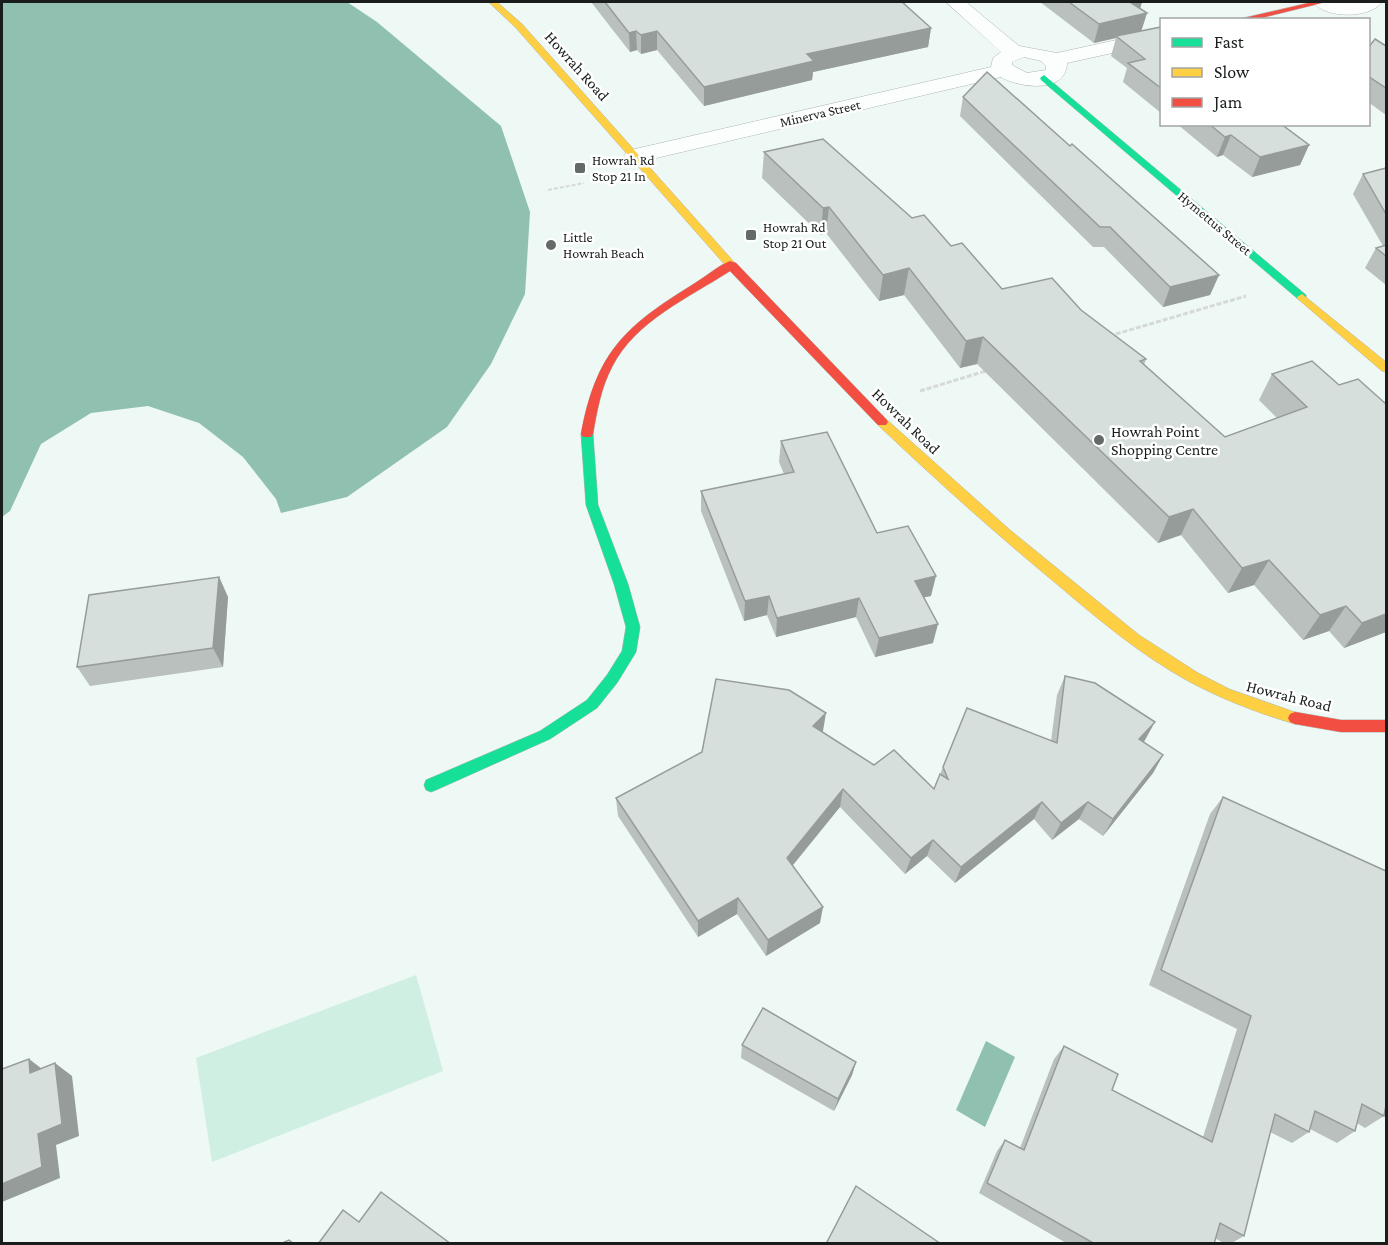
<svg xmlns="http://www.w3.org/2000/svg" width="1388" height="1245" viewBox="0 0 1388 1245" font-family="'Crimson Pro',serif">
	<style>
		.green { fill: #d0efe3 }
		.water { fill: #90c1b0 }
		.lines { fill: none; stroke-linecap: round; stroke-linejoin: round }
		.street-casing { stroke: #afb6b3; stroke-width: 1 }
		.fast-casing { stroke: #afb6b3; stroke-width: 1 }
		.slow-casing { stroke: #afb6b3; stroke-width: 1 }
		.jam-casing { stroke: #afb6b3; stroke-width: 1 }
		.path-far1 { stroke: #d6d9d8; stroke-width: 2; stroke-dasharray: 4 2; stroke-linecap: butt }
		.path { stroke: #d6d9d8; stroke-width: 3; stroke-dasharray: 5 2; stroke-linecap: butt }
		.street { fill: #fcfefd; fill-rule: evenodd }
		.fast { fill: #16e098; fill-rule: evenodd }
		.slow { fill: #ffcf43; fill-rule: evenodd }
		.jam { fill: #f24e42; fill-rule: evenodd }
		.wall { fill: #b9c0bd }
		.shaded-wall { fill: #969c9a }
		.building { fill: #d7dfdc; stroke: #969c9a; stroke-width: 1.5 }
		.poi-dot { fill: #646a68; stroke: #fff; stroke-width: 2 }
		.labels { text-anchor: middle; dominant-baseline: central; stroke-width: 5; stroke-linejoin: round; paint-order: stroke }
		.far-street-label { font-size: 14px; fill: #191e1c; stroke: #fff }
		.far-poi-label { font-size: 14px; fill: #191e1c; stroke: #fff; text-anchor: start }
		.street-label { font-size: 16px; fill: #191e1c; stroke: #fff }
		.poi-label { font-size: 16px; fill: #191e1c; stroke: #fff; text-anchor: start }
	</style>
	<rect width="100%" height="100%" fill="#eef8f4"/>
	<!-- green -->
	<path class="green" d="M 416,975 L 443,1071 L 212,1162 L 196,1058 Z"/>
	<!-- water -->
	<g class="water">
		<path d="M 2,2 L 347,2 L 377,22 L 501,126 L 530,212 L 525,294 L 491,364 L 447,427 L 347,497 L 281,513 L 276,499 L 243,457 L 199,423 L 148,406 L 91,413 L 41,444 L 10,511 L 2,517 Z"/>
		<path d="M 986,1041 L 1015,1057 L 985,1127 L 956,1110 Z"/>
	</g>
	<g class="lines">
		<defs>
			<g id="street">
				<path d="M 946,2 L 966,2 L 1019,46 L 1057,53 L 1162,30 L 1162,42 L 1067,63 C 1067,94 1019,88 1001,77 L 635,163 L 627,161 L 624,156 L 627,151 L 635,149 L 991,67 L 993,58 L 1001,52 ZM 1024,57 L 1041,61 L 1046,66 L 1046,70 L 1027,73 L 1012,65 L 1012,62 Z"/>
				<path d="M 1313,2 L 1382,2 C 1370,19 1325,19 1313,2 Z"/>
			</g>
			<g id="fast">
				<path d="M 1044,75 L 1306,295 L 1306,299 L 1298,299 L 1041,80 L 1040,78 Z"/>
				<path d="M 587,430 L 593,434 L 598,505 L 628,584 L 640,627 L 636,652 L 617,683 L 597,708 L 550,739 L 436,790 L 431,792 L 426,790 L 424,785 L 426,780 L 540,731 L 587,700 L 607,675 L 622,651 L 626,627 L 614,584 L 586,505 L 581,434 Z"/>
			</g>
			<g id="slow">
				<path d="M 489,2 L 497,2 L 522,24 L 734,262 L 734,266 L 726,266 L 516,28 Z"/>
				<path d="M 1302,294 L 1386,362 L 1386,372 L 1382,371 L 1298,299 L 1297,297 Z"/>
				<path d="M 882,418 L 886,419 L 1010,530 L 1139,635 L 1198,673 L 1229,689 L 1300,714 L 1302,718 L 1300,722 L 1295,724 C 1258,713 1224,700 1190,682 C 1142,656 1099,620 1058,585 C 996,534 936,480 878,425 L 876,422 Z"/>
			</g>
			<g id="jam">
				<path d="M 1313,2 L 1326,2 L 1253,20 L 1235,20 Z"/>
				<path d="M 730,261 L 736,263 L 886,419 L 888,422 L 886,425 L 878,425 L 730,271 C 690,297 635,321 612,367 C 601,388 597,411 593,434 L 591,437 L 583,437 L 581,434 C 596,353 624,327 692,285 C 704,278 719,265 730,261 Z"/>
				<path d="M 1295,712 L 1341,720 L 1386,720 L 1386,732 L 1341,732 L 1295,724 L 1290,722 L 1288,718 L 1290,714 Z"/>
			</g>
		</defs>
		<!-- street casing -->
		<use href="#street" class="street-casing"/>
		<!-- fast casing -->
		<use href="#fast" class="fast-casing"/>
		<!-- slow casing -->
		<use href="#slow" class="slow-casing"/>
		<!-- jam casing -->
		<use href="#jam" class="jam-casing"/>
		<!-- path-far1 -->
		<path class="path-far1" d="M 548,190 L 584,183"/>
		<!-- path -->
		<g class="path">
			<path d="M 1109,336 L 1246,296"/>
			<path d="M 920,391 L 989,370"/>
		</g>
		<!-- street -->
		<use href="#street" class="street"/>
		<!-- fast -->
		<use href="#fast" class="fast"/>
		<!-- slow -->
		<use href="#slow" class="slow"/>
		<!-- jam -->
		<use href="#jam" class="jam"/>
	</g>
	<!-- wall -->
	<g class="wall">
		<path d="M 591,2 L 902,2 L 931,28 L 928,47 L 813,72 L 812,80 L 704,106 L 657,50 L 641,54 L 637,50 L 630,52 Z"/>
		<path d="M 1040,2 L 1142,2 L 1140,8 L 1147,13 L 1141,31 L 1161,27 L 1161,113 L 1123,82 L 1127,68 L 1111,56 L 1116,38 L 1094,43 Z"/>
		<path d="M 1386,46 L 1386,115 L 1368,102 L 1368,48 Z"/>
		<path d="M 963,97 L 1070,146 L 1219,275 L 1210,295 L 1163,307 L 1104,247 L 1093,247 L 960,116 Z"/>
		<path d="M 1177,124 L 1281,124 L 1309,145 L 1300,165 L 1252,177 L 1223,155 L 1217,157 Z"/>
		<path d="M 764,152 L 912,218 L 951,246 L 1002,289 L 1081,310 L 1146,359 L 1144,365 L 1225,437 L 1277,418 L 1259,400 L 1272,374 L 1312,361 L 1386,632 L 1344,648 L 1329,631 L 1303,640 L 1254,585 L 1228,593 L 1181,535 L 1158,543 L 977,364 L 960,368 L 904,295 L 879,301 L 826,233 L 821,235 L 762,178 Z"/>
		<path d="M 1386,168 L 1386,285 L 1365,268 L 1376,248 L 1383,246 L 1353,194 L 1363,174 Z"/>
		<path d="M 781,441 L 877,533 L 931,596 L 924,597 L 933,643 L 875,657 L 856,617 L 776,637 L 767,615 L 744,621 L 701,511 L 701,491 L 784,474 L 779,462 Z"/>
		<path d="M 219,577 L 228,597 L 223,667 L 90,686 L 77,667 Z"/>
		<path d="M 1065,676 L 1145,740 L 1144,742 L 1163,755 L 1153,773 L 1103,836 L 1079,819 L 1052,840 L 1034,819 L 955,883 L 927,856 L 905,874 L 840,807 L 792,865 L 820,923 L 766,956 L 737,914 L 698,937 L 618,816 L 616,798 L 823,731 L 822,732 L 874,765 L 934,789 L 943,767 L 1051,741 L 1057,695 Z"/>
		<path d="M 1223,797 L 1384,1116 L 1365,1128 L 1357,1123 L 1355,1131 L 1337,1143 L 1310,1129 L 1309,1132 L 1292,1143 L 1270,1132 L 1244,1236 L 1230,1244 L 1225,1244 L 1215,1238 L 1214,1244 L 1068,1244 L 979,1193 L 997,1151 L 1005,1140 L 1020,1148 L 1054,1059 L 1064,1046 L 1112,1090 L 1203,1137 L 1237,1029 L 1149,985 L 1210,814 Z"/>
		<path d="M 742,1045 L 856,1062 L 852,1075 L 834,1111 L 741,1058 Z"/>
	</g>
	<!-- shaded-wall -->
	<g class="shaded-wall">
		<path d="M 1124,2 L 1142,2 L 1139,13 Z"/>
		<path d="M 1147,13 L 1141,32 L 1116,36 L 1116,38 L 1094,43 L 1099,24 Z"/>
		<path d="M 931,28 L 928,47 L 813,72 L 812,80 L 704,106 L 704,87 L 807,54 Z"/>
		<path d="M 636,31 L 637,50 L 630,52 L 629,33 Z"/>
		<path d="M 657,31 L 657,50 L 641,54 L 641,35 Z"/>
		<path d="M 1231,135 L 1223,155 L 1217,157 L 1225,137 Z"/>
		<path d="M 1309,145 L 1300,165 L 1252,177 L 1260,157 Z"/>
		<path d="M 829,207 L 826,233 L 821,235 L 823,208 Z"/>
		<path d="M 909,268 L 904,295 L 879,301 L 883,275 Z"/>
		<path d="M 1219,275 L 1210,295 L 1163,307 L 1170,287 Z"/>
		<path d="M 983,337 L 977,364 L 960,368 L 966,341 Z"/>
		<path d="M 1193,509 L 1181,535 L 1158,543 L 1169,517 Z"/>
		<path d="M 1269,560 L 1254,585 L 1228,593 L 1242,568 Z"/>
		<path d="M 936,576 L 931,596 L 910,600 L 915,581 Z"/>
		<path d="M 219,577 L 228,597 L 223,667 L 213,648 Z"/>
		<path d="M 769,596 L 767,615 L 744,621 L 745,601 Z"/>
		<path d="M 859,598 L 856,617 L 776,637 L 777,618 Z"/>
		<path d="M 1346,606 L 1329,631 L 1303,640 L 1320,615 Z"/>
		<path d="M 1386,614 L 1386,632 L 1344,648 L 1362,623 Z"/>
		<path d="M 938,624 L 933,643 L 875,657 L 879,638 Z"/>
		<path d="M 826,713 L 823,731 L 810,744 L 813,726 Z"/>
		<path d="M 1155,722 L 1145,740 L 1129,757 L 1139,739 Z"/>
		<path d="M 1163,755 L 1153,773 L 1103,836 L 1113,819 Z"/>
		<path d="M 843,789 L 840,807 L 785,875 L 787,858 Z"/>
		<path d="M 1042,802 L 1034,819 L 955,883 L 961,867 Z"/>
		<path d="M 1088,802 L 1079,819 L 1052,840 L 1061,823 Z"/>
		<path d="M 933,840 L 927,856 L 905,874 L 911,858 Z"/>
		<path d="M 738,898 L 737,914 L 698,937 L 698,921 Z"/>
		<path d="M 823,907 L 820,923 L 766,956 L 768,940 Z"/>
		<path d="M 29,1059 L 46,1072 L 30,1073 Z"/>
		<path d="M 856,1062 L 852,1075 L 834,1111 L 838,1099 Z"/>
		<path d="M 55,1063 L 72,1076 L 79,1136 L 56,1145 L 60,1178 L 2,1202 L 2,1184 L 38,1134 Z"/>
	</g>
	<!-- building -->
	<g class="building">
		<path d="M 605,2 L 902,2 L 931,28 L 807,54 L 814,61 L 704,87 L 657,31 L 641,35 L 636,31 L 629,33 Z"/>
		<path d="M 1069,2 L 1130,2 L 1147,13 L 1099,24 Z"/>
		<path d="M 1161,27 L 1161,88 L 1128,63 L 1145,59 L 1116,36 Z"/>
		<path d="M 1375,39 L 1386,46 L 1386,88 L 1368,76 L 1368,48 Z"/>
		<path d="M 987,72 L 1070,146 L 1072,144 L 1219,275 L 1170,287 L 1110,227 L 1100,227 L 963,97 Z"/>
		<path d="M 1209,124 L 1281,124 L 1309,145 L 1260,157 L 1231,135 L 1225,137 Z"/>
		<path d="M 823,139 L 912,218 L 924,215 L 951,246 L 962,243 L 1002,289 L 1052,278 L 1081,310 L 1146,359 L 1140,361 L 1225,437 L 1307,407 L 1272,374 L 1312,361 L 1339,385 L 1358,379 L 1386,404 L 1386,614 L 1362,623 L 1346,606 L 1320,615 L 1269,560 L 1242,568 L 1193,509 L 1169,517 L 983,337 L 966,341 L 909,268 L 883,275 L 829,207 L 823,208 L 764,152 Z"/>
		<path d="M 1386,168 L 1386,214 L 1363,174 Z"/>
		<path d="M 1386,245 L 1386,256 L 1376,248 Z"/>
		<path d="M 827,432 L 877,533 L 908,526 L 936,576 L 915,581 L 938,624 L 879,638 L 859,598 L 777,618 L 769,596 L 745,601 L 701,491 L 794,472 L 781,441 Z"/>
		<path d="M 219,577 L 213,648 L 77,667 L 89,595 Z"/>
		<path d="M 1065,676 L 1095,683 L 1155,722 L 1139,739 L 1163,755 L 1113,819 L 1088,802 L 1061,823 L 1042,802 L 961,867 L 933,840 L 911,858 L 843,789 L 787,858 L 823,907 L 768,940 L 738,898 L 698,921 L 616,798 L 702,752 L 716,679 L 789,690 L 826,713 L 813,726 L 874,765 L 894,750 L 934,789 L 940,774 L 948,779 L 943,767 L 967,708 L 1057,743 Z"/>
		<path d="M 1223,797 L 1386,871 L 1386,1105 L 1384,1116 L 1362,1104 L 1355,1131 L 1315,1111 L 1309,1132 L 1275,1114 L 1244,1236 L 1220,1223 L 1214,1244 L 1095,1244 L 987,1183 L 1005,1140 L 1024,1150 L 1064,1046 L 1118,1074 L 1112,1090 L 1212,1142 L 1251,1016 L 1161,970 Z"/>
		<path d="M 763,1008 L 856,1062 L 838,1099 L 742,1045 Z"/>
		<path d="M 29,1059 L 30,1073 L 55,1063 L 62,1124 L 38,1134 L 42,1167 L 2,1184 L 2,1069 Z"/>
		<path d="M 856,1186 L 941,1244 L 826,1244 Z"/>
		<path d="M 381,1192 L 451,1244 L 318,1244 L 343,1210 L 359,1222 Z"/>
		<path d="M 289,1240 L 294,1244 L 280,1244 Z"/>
	</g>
	<!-- markers -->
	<g class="poi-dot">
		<rect x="574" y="162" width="12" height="12" rx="3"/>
		<rect x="745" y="229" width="12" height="12" rx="3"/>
		<circle cx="551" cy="245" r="6"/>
		<circle cx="1099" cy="440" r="6"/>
	</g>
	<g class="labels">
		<!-- far-street labels -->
		<g class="far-street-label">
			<text transform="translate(820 113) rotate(-13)">Minerva Street</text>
			<text transform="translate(1215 223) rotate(40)">Hymettus Street</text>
		</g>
		<!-- far-poi labels -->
		<g class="far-poi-label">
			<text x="592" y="160">Howrah Rd<tspan x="592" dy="16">Stop 21 In</tspan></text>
			<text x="763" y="227">Howrah Rd<tspan x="763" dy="16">Stop 21 Out</tspan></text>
			<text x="563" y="237">Little<tspan x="563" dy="16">Howrah Beach</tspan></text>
		</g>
		<!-- street labels -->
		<g class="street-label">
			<text transform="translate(577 66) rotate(48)">Howrah Road</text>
			<text transform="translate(906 421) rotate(44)">Howrah Road</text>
			<text transform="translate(1289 696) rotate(14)">Howrah Road</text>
		</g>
		<!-- poi labels -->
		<g class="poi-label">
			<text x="1111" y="431">Howrah Point<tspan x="1111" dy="18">Shopping Centre</tspan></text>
		</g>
	</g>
	<!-- border -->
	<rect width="1388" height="1245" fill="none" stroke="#191e1c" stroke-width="6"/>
	<!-- legend -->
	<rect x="1160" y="18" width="210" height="108" fill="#ffffff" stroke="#a3a5a4" stroke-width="1.5"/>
	<rect x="1172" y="38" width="30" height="9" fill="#16e098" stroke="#a3a5a4" stroke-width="1.5"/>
	<text x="1214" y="48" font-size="18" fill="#191e1c">Fast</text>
	<rect x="1172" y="68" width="30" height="9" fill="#ffcf43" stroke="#a3a5a4" stroke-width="1.5"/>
	<text x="1214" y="78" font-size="18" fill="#191e1c">Slow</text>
	<rect x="1172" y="98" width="30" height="9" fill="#f24e42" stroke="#a3a5a4" stroke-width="1.5"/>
	<text x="1214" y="108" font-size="18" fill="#191e1c">Jam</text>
</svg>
